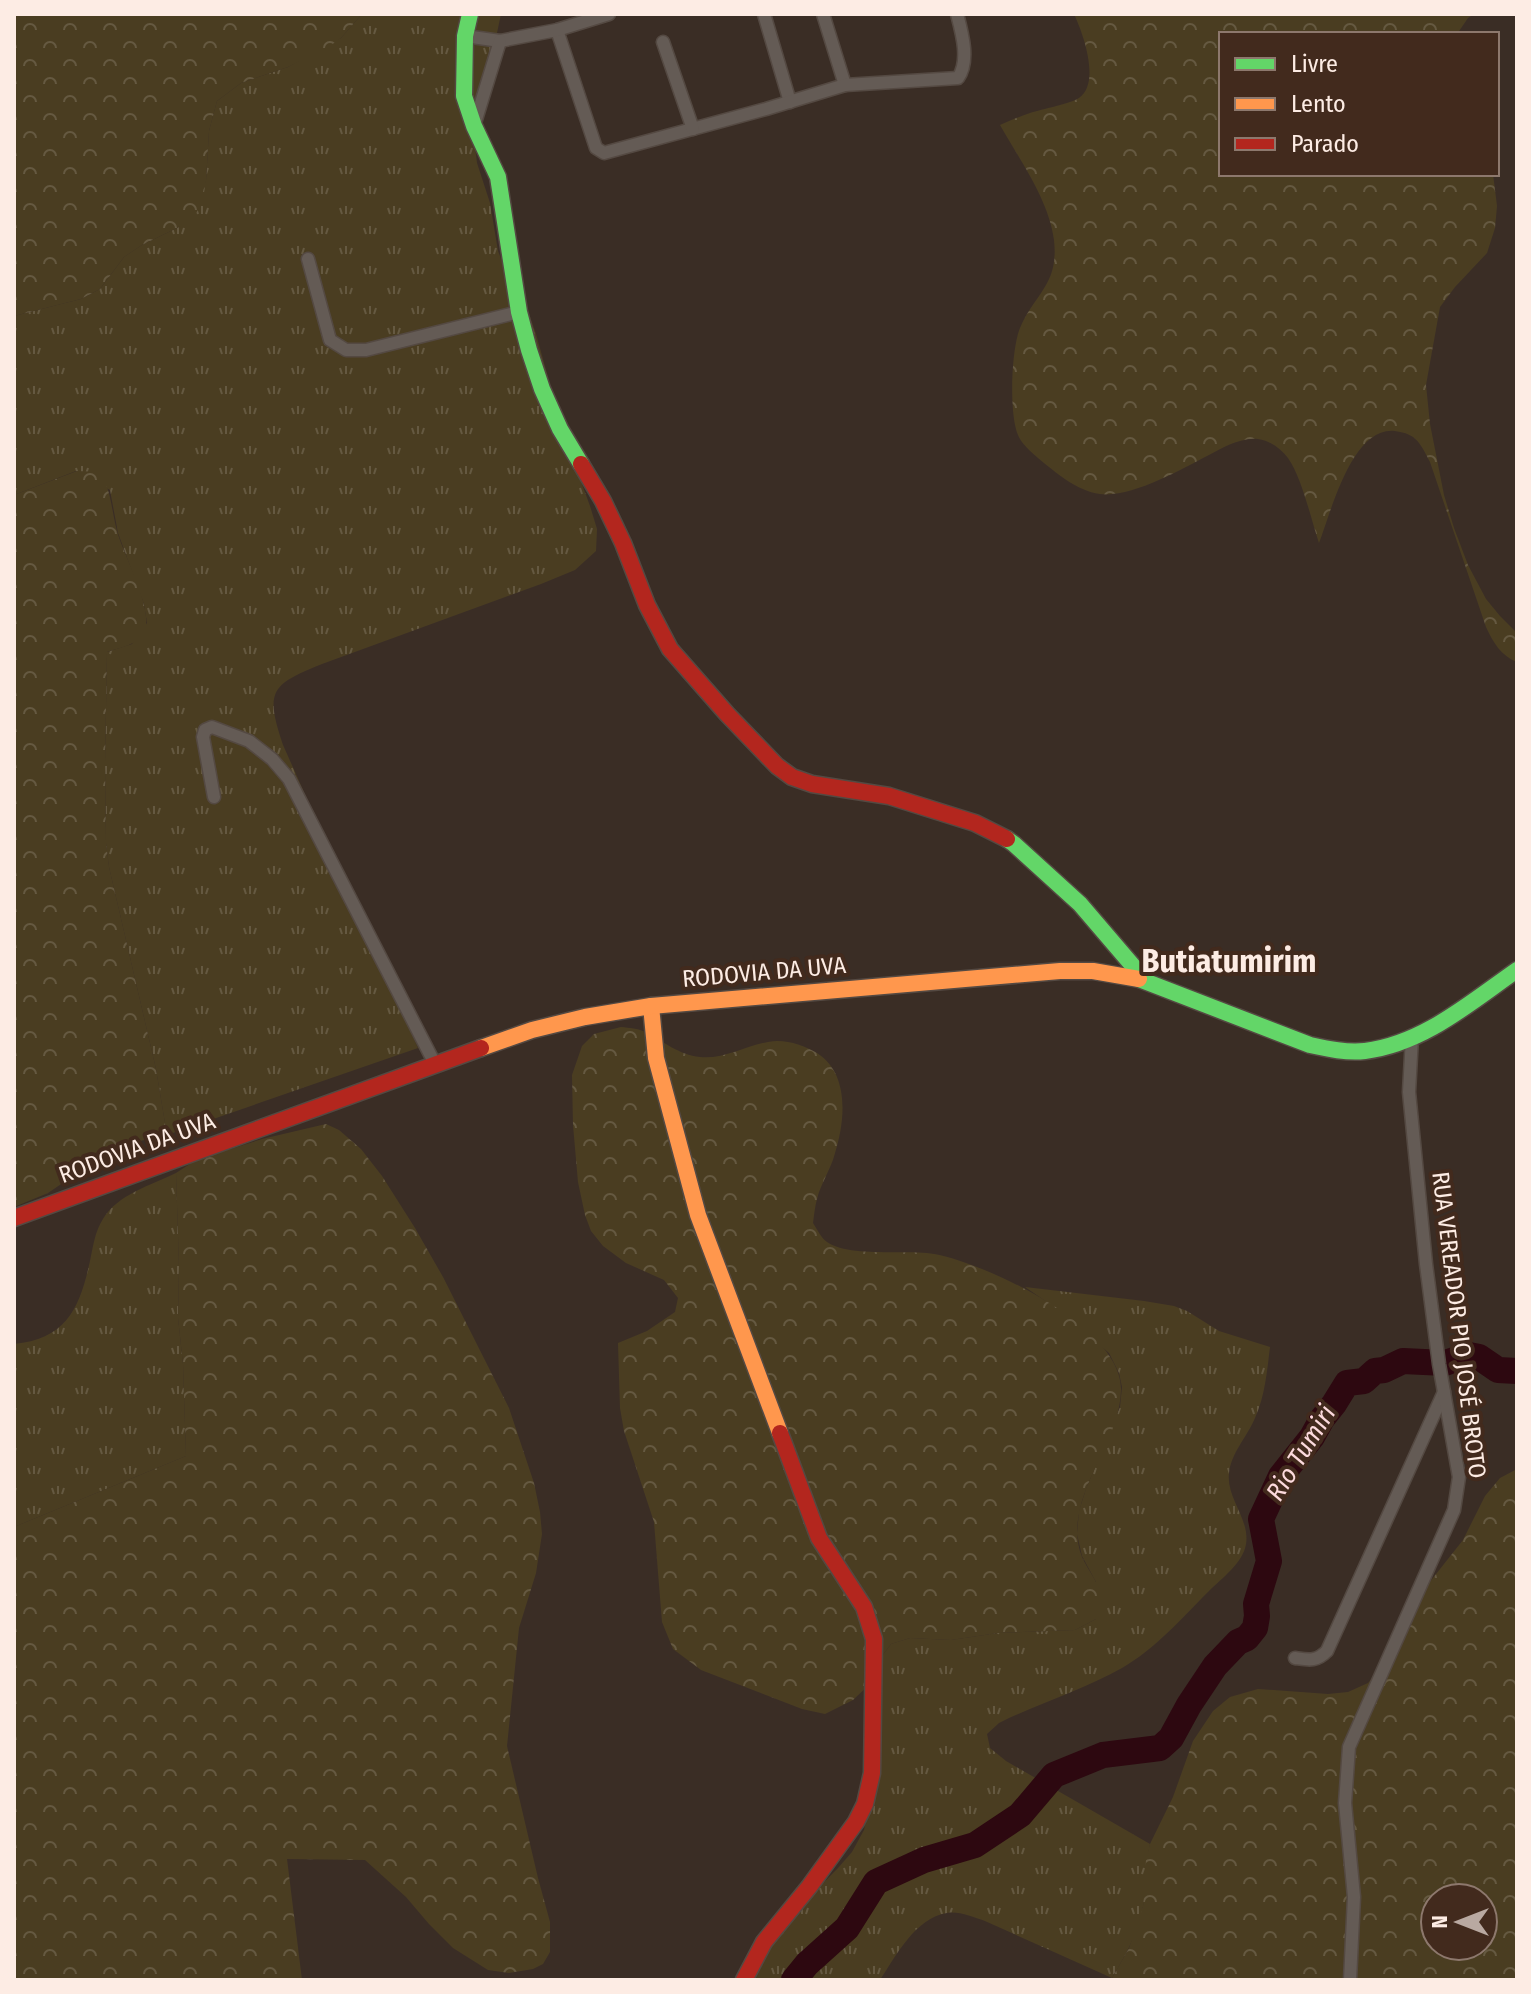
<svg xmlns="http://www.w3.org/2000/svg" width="1531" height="1994" viewBox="0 0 1531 1994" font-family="'Fira Sans Condensed',sans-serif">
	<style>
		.grass { fill: url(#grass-tufts) }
		.forest { fill: url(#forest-crowns); fill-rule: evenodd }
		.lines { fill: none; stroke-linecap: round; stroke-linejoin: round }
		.river { stroke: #2d0810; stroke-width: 26 }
		.street-casing { stroke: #544942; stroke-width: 15 }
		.fast-casing { stroke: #544942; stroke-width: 19 }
		.slow-casing { stroke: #544942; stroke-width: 19 }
		.jam-casing { stroke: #544942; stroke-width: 19 }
		.street { stroke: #645b55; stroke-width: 12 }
		.fast { stroke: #63d668; stroke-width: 16 }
		.slow { stroke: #ff974d; stroke-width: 16 }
		.jam { stroke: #b3261e; stroke-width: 16 }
		.labels { text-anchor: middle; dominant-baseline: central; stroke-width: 8; stroke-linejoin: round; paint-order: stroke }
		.street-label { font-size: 24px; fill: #fdece4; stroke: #422a1d }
		.water-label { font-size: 26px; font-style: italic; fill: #fcdadd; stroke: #422a1d }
		.district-label { font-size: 32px; font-weight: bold; fill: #fdece4; stroke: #422a1d }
	</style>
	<defs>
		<pattern id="grass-tufts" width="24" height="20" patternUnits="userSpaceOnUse" patternTransform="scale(2)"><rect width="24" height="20" fill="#4a3d21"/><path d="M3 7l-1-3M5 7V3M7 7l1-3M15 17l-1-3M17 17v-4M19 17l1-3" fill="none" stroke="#655941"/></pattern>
		<pattern id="forest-crowns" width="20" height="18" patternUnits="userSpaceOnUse" patternTransform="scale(2)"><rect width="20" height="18" fill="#4a3d21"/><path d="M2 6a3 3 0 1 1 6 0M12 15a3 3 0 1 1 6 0" fill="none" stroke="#655941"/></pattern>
	</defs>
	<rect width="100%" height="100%" fill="#3a2d25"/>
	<!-- grass -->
	<g class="grass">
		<path d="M 362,14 L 501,14 L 479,117 L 475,147 L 477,163 L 490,203 L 498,251 L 503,264 L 528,311 L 536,334 L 558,413 L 573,460 L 590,506 L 597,529 L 596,551 L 575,570 L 541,584 L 322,664 C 270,685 265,691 283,745 L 418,1048 L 167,1135 L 156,1069 L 109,867 L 106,843 L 105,763 L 107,652 L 132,644 L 147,623 L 144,604 L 118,533 L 110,490 L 76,471 L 14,495 L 14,316 L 81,299 L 100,289 L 124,257 L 142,245 L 179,227 L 206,181 L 209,131 L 217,101 L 241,83 L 288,67 L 341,38 Z"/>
		<path d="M 176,1173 L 179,1267 L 178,1318 L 183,1364 L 186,1456 L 14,1527 L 14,1344 C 67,1339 80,1307 90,1261 C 93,1247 95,1231 103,1219 C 117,1195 151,1185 176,1173 Z"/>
		<path d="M 1025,1287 L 1144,1301 L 1174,1306 L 1187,1311 L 1219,1331 L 1270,1347 C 1267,1371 1265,1396 1255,1418 C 1247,1437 1231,1453 1229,1473 C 1226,1498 1250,1519 1246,1544 C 1243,1563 1222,1578 1209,1591 C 1182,1618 1155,1649 1122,1668 C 1083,1690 1039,1703 999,1723 L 987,1734 L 990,1748 L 1006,1761 L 1150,1844 C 1145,1865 1147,1886 1143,1907 C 1138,1933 1125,1956 1112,1978 L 985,1921 C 973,1917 959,1911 947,1913 C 915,1918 896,1956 880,1980 L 751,1980 L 784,1923 L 838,1868 L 852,1852 L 864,1830 L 873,1789 L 879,1660 L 891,1644 L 910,1638 L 951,1640 L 998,1633 L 1075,1630 L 1096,1619 L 1096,1582 L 1082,1556 L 1077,1534 L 1079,1511 L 1086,1489 L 1120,1407 L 1122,1387 L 1119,1373 L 1109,1353 L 1063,1313 Z"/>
	</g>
	<!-- forest -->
	<g class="forest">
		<path d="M 14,14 L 362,14 L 341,38 L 327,48 L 288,67 L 241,83 L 217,101 L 209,131 L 206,181 L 202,204 L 196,213 L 179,227 L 142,245 L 124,257 L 100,289 L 81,299 L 14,316 Z"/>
		<path d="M 1074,14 L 1474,14 L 1468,18 L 1457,34 L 1221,34 L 1221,174 L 1493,174 L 1497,206 L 1495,228 L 1487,253 L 1455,287 L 1440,307 L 1426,385 L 1430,424 L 1444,495 L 1454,528 L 1468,565 L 1486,599 L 1500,616 L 1517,633 L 1517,662 C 1501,656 1493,642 1486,627 L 1430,462 C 1420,443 1417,434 1395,431 C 1352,426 1331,512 1319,543 C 1311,519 1302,478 1288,458 C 1281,449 1271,441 1258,439 C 1241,437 1222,448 1207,456 C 1180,470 1131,498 1100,494 C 1077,491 1055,472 1038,458 C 1031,452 1021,443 1018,435 C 1009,414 1011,350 1020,328 C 1035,293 1059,285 1054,240 C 1049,200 1019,159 1000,125 C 1010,121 1020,116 1030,113 C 1042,109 1070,104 1079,98 C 1101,83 1083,33 1074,14 Z"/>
		<path d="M 77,471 L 101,472 C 112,495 111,508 117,531 C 123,554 155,611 144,632 C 136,646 121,647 107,652 L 105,763 L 106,843 L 109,867 L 156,1069 L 167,1135 L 140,1141 L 111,1150 L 48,1193 L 14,1207 L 14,495 Z"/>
		<path d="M 621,1027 C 629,1028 638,1028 645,1032 C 663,1041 679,1055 700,1057 C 726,1060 751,1042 777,1041 C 792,1041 805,1046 817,1053 C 850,1074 845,1121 835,1153 C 831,1169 821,1183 817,1199 C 815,1206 814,1215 813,1223 C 817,1229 821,1238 827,1242 C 850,1258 906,1249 934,1254 C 986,1263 1123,1328 1121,1390 C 1120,1432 1089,1469 1080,1509 C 1076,1525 1076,1542 1082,1557 C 1088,1571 1102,1586 1101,1601 C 1101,1607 1098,1614 1096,1619 L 1075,1630 L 998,1633 L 951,1640 L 910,1638 L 891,1644 L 879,1660 L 874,1680 L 853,1700 L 825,1714 L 802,1709 L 701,1670 L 673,1649 L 662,1622 L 654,1522 L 624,1431 L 620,1408 L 618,1343 L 647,1331 L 675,1312 L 678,1298 L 664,1280 L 626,1263 L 603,1246 L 591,1231 L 585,1215 L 578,1182 L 573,1125 L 572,1075 L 582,1046 L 594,1034 Z"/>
		<path d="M 326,1124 L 339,1130 L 361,1149 L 382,1176 L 415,1228 L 443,1277 L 509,1408 L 534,1483 L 540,1512 L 542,1534 L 536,1573 L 519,1628 L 507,1746 L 538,1878 L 550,1922 L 550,1952 L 543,1964 L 533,1969 L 509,1973 L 488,1970 L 453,1948 L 429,1924 L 406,1897 L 365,1860 L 287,1859 L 302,1980 L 14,1980 L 14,1527 L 186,1456 L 183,1364 L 178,1318 L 179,1267 L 176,1173 L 196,1160 L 262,1139 Z"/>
		<path d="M 1517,1469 L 1517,1980 L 1111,1980 L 1129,1948 L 1143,1907 L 1146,1860 L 1150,1844 L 1173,1797 L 1193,1741 L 1213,1711 L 1230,1697 L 1258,1689 L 1328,1694 L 1348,1692 L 1368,1683 L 1389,1659 L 1425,1588 L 1463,1540 L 1485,1496 L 1500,1478 ZM 1435,1898 L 1483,1898 L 1483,1946 L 1435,1946 Z"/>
	</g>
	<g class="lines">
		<!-- river -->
		<path class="river" d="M 794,1980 L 807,1964 L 847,1928 L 876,1882 L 924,1860 L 975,1845 L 1020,1815 L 1054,1775 L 1103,1755 L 1160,1748 L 1171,1738 L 1189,1705 L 1215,1666 L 1238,1642 L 1247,1638 L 1255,1628 L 1257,1616 L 1256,1604 L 1269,1561 L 1261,1519 L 1281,1476 L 1312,1437 L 1322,1419 L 1334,1404 L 1347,1383 L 1364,1381 L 1375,1371 L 1384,1370 L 1403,1361 L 1445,1363 L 1469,1355 L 1479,1357 L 1498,1370 L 1517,1371"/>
		<defs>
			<g id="street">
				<path d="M 764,14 L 790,102"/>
				<path d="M 823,14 L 845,85"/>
				<path d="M 557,30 L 596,148 L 604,153 L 766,109 L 845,85 L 958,78 C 970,61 962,33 957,14"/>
				<path d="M 465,36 L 500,41 L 557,30 L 609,14"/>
				<path d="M 663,42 L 693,129"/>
				<path d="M 474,126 L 500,41"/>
				<path d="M 308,259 L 330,340 L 346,350 L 366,350 L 519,312"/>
				<path d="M 214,797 L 203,737 L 205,730 L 212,727 L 249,741 L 272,759 L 289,779 L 435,1064"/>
				<path d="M 1295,1658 C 1309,1660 1316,1662 1327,1651 L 1444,1392"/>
				<path d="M 1350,1980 L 1354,1897 L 1345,1803 L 1349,1747 L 1454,1510 L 1459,1477 L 1439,1364 L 1426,1264 L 1409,1092 L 1412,1037"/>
			</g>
			<g id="fast">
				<path d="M 470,14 L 465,36 L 464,96 L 474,126 L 498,177 L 519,312 L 529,350 L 542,389 L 560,429 L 581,464"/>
				<path d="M 1007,839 L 1014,844 L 1080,904 L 1145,980"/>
				<path d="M 1139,979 L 1310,1045 C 1328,1049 1347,1053 1365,1051 C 1423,1044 1471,1002 1517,970"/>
			</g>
			<g id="slow">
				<path d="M 651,1006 L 656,1058 L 698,1215 L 780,1433"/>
				<path d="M 481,1048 L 532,1030 L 585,1017 L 651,1006 L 1060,971 L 1093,971 L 1139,979"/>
			</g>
			<g id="jam">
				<path d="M 581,464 L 603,501 L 623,543 L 647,605 L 670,649 L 727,714 L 777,766 L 792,777 L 812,784 L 889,796 L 975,823 L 1007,839"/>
				<path d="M 14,1218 L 481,1048"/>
				<path d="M 744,1980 L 764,1942 L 809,1887 L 856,1822 L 865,1804 L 872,1773 L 874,1639 L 864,1607 L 819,1538 L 780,1433"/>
			</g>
		</defs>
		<!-- street casing -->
		<use href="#street" class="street-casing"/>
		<!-- fast casing -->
		<use href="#fast" class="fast-casing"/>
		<!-- slow casing -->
		<use href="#slow" class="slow-casing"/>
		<!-- jam casing -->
		<use href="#jam" class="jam-casing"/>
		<!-- street -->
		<use href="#street" class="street"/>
		<!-- fast -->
		<use href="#fast" class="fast"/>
		<!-- slow -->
		<use href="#slow" class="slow"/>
		<!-- jam -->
		<use href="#jam" class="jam"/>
	</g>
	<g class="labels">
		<!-- street labels -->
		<g class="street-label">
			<text transform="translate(764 972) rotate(-5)">RODOVIA DA UVA</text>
			<text transform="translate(137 1148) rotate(-20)">RODOVIA DA UVA</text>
			<text transform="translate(1459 1325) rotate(83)">RUA VEREADOR PIO JOSÉ BROTO</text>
		</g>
		<!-- water labels -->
		<g class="water-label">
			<text transform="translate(1301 1453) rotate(-58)">Rio Tumiri</text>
		</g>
		<!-- district labels -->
		<g class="district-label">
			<text x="1229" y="961">Butiatumirim</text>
		</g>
	</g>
	<!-- border -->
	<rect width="1531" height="1994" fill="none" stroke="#fdece4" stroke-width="32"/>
	<!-- legend -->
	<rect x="1219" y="32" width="280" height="144" fill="#422a1d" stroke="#8d786d" stroke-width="2"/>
	<rect x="1235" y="58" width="40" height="12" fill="#63d668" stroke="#8d786d" stroke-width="2"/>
	<text x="1291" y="72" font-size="24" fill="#fdece4">Livre</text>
	<rect x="1235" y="98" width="40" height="12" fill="#ff974d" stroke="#8d786d" stroke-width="2"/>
	<text x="1291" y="112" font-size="24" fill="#fdece4">Lento</text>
	<rect x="1235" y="138" width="40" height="12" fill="#b3261e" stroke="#8d786d" stroke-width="2"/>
	<text x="1291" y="152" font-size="24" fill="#fdece4">Parado</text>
	<!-- north arrow -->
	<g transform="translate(1459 1922) rotate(270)"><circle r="38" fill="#422a1d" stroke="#8d786d" stroke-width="2"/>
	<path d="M0-6L14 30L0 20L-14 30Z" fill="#b9a9a1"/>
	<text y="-12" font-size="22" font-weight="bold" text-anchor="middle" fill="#fdece4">N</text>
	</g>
</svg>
